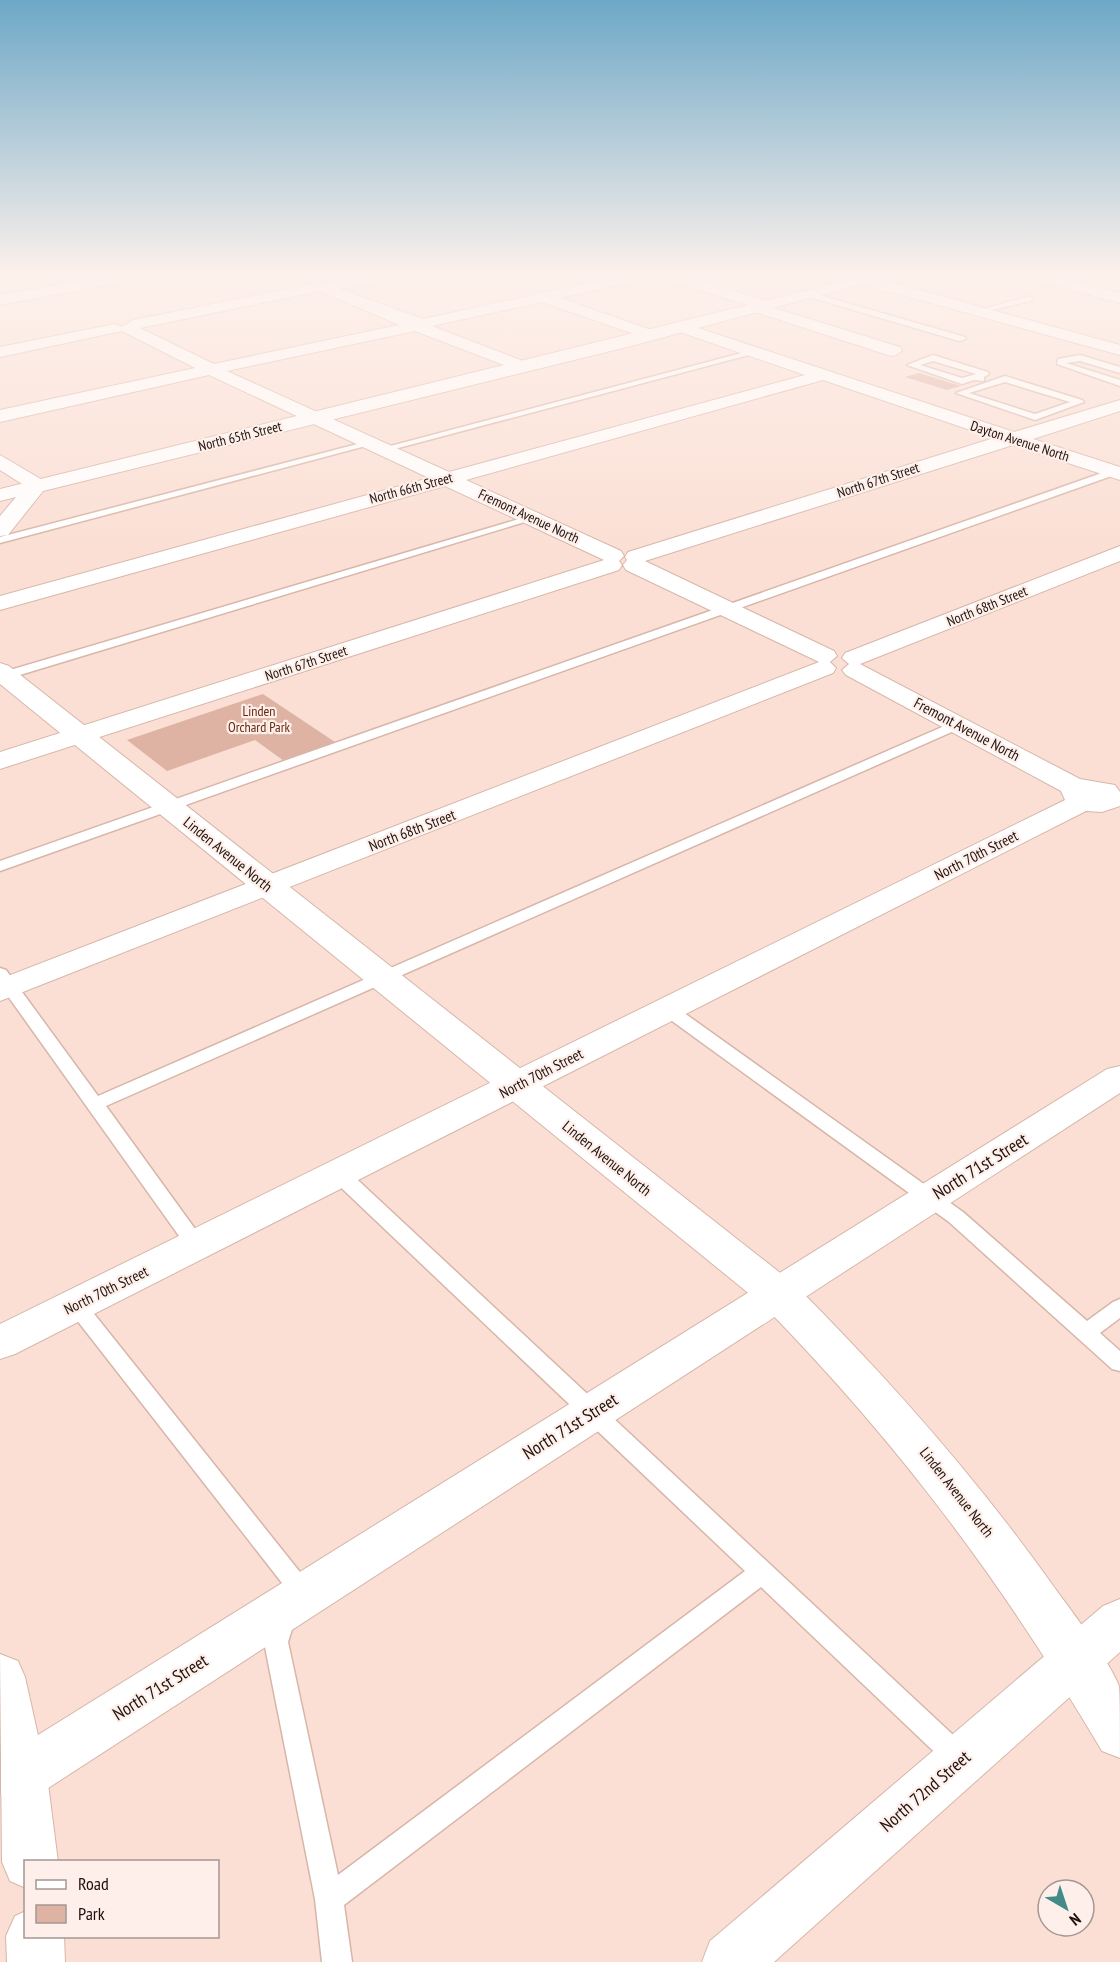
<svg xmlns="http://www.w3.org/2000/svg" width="1120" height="1962" viewBox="0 0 1120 1962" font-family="'PT Sans Narrow',sans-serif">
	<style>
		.green { fill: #deb3a4 }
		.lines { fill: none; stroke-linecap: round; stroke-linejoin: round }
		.service-casing { stroke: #d7b6a9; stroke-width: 3 }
		.minor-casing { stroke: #d7b6a9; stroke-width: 2 }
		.tertiary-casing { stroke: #d7b6a9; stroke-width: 2 }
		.secondary-casing { stroke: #d7b6a9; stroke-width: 2 }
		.trunk-casing { stroke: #d7b6a9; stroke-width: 2 }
		.service { fill: #fff; fill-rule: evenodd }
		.minor { fill: #fff; fill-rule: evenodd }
		.tertiary { fill: #fff; fill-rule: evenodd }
		.secondary { fill: #fff; fill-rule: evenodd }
		.trunk { fill: #fff; fill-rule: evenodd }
		.labels { text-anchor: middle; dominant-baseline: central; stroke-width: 4.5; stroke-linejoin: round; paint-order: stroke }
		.far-street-label { font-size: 14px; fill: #1e120e; stroke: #feefea }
		.far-park-label { font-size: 14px; fill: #65280e; stroke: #feefea }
		.street-label { font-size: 15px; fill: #1e120e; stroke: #feefea }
		.near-street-label { font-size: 18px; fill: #1e120e; stroke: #feefea }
	</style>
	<rect width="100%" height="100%" fill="#fbdfd4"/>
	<!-- green -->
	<g class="green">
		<path d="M 919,373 L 961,386 L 947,390 L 905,377 Z"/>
		<path d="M 263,694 L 335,742 L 284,761 L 255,740 L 167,771 L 127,740 Z"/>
	</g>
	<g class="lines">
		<defs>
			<g id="service">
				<path d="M 809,292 L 965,337 L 966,339 L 959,341 L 806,296 Z"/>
				<path d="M 1030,296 L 1033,300 L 977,314 L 973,312 Z"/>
				<path d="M 753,350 L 760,352 L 387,451 L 379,449 Z"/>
				<path d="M 933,355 L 988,372 L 989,374 L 984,377 L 984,381 L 974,380 L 962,384 L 907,365 ZM 933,361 L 976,374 L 962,378 L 920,365 Z"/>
				<path d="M 1080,355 L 1120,367 L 1120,373 L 1080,361 L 1066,363 L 1120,380 L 1120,386 L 1057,364 L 1058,359 Z"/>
				<path d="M 1005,376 L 1082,400 L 1084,402 L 1035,420 L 956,393 ZM 1005,382 L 1070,402 L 1035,414 L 969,393 Z"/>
				<path d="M 369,441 L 377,443 L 0,543 L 0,537 Z"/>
				<path d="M 1113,469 L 1118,472 L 1117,474 L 0,871 L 0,861 Z"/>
				<path d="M 529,516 L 538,518 L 0,681 L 0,673 Z"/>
				<path d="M 958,720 L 963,721 L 963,727 L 106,1106 L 203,1240 L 206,1245 L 203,1250 L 189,1250 L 0,985 L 0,968 L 6,970 L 98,1096 Z"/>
				<path d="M 667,1004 L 673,1005 L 963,1212 L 1087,1321 L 1113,1302 L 1120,1299 L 1120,1318 L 1100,1333 L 1120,1351 L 1120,1371 L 1112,1369 L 949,1222 L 661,1013 L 659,1009 L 661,1005 Z"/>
				<path d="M 340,1169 L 347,1170 L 966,1747 L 970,1756 L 966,1765 L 957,1768 L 948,1765 L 761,1587 L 344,1905 L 352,1962 L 322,1962 L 315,1899 L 264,1642 L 282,1583 L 69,1310 L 66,1305 L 69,1300 L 76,1297 L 83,1300 L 307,1581 L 288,1642 L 338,1875 L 745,1571 L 333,1180 L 331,1175 L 333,1170 Z"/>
			</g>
			<g id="minor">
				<path d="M 104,277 L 134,277 L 127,281 L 0,305 L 0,295 Z"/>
				<path d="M 354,277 L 383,277 L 381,280 L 340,289 L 423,319 L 616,277 L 642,277 L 640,280 L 560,298 L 657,332 L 659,335 L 657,338 L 651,340 L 542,302 L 432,326 L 528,363 L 531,367 L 528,371 L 522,372 L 415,331 L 227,371 L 449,472 L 805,375 L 674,330 L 672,327 L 674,324 L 680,322 L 1014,432 L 1120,400 L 1120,411 L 1033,439 L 1120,467 L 1120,480 L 1013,445 L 645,561 L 834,651 L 837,656 L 830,662 L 836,668 L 833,673 L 0,1001 L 0,979 L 819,662 L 626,570 L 623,565 L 627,560 L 625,557 L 628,552 L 994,438 L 823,380 L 466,480 L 621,551 L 624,556 L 619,561 L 622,565 L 619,570 L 0,769 L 0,752 L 604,560 L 445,486 L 0,610 L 0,596 L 429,478 L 209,375 L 0,422 L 0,410 L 195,368 L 122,331 L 0,357 L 0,347 L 115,324 L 122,327 L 133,320 L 314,284 L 320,287 L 324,283 ZM 320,291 L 399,325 L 214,364 L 140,328 Z"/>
				<path d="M 667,277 L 688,277 L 770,302 L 771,307 L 900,347 L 902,351 L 894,356 L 888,355 L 749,310 L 748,305 L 669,280 Z"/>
				<path d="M 1032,277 L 1055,277 L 1120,293 L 1120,303 L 1034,280 Z"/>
				<path d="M 0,455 L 44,481 L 47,485 L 44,489 L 30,489 L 0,470 Z"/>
				<path d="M 1120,546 L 1120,561 L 860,664 L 1080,779 L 1115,785 L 1120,792 L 1120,806 L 1102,812 L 1086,811 L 15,1354 L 0,1359 L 0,1324 L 1065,800 L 1061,791 L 846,675 L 842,670 L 849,664 L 842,658 L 845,653 Z"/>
				<path d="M 1120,1066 L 1120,1093 L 39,1794 L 20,1801 L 1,1794 L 1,1758 L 1107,1069 Z"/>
				<path d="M 1120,1599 L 1120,1652 L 774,1962 L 702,1962 L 710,1941 L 1103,1606 Z"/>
			</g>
			<path id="tertiary" d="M 848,277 L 871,277 L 1120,345 L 1120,355 L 862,284 L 631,346 L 43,491 L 8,535 L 0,536 L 0,516 L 16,497 L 0,501 L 0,489 L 845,281 Z"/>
			<path id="secondary" d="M 0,663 L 9,666 L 793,1283 C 888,1378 976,1477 1054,1587 C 1072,1612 1108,1658 1119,1686 C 1120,1697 1120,1743 1120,1758 L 1102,1751 C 1003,1583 900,1445 763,1305 L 0,684 Z"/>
			<g id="trunk">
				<path d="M 0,1654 L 18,1661 L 25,1677 L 47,1776 L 58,1862 L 26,1862 L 26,1888 L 10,1881 L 2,1862 Z"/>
				<path d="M 26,1911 L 26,1936 L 64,1936 L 65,1962 L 7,1962 L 6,1936 L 15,1916 Z"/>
			</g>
		</defs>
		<!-- service casing -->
		<use href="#service" class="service-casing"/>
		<!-- minor casing -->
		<use href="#minor" class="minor-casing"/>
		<!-- tertiary casing -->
		<use href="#tertiary" class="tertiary-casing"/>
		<!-- secondary casing -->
		<use href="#secondary" class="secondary-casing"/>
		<!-- trunk casing -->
		<use href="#trunk" class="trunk-casing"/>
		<!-- service -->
		<use href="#service" class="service"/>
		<!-- minor -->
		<use href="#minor" class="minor"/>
		<!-- tertiary -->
		<use href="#tertiary" class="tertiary"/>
		<!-- secondary -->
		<use href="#secondary" class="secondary"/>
		<!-- trunk -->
		<use href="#trunk" class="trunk"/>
	</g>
	<!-- sky -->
	<linearGradient id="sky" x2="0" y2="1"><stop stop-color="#6da8c6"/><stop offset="0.5" stop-color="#fdf1ec"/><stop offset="1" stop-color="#fdf1ec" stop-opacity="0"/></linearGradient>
	<rect width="1120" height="551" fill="url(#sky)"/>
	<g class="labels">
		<!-- far-street labels -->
		<g class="far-street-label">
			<text transform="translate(240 436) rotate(-14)">North 65th Street</text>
			<text transform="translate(1020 441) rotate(18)">Dayton Avenue North</text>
			<text transform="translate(878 480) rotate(-18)">North 67th Street</text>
			<text transform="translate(411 488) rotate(-15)">North 66th Street</text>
			<text transform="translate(529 516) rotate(25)">Fremont Avenue North</text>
			<text transform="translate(987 606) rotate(-22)">North 68th Street</text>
			<text transform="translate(306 663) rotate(-18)">North 67th Street</text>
		</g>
		<!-- far-park labels -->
		<g class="far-park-label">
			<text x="259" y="711">Linden<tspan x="259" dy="16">Orchard Park</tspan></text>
		</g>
		<!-- street labels -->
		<g class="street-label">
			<text transform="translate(967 729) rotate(28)">Fremont Avenue North</text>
			<text transform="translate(412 830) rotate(-21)">North 68th Street</text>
			<text transform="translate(228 854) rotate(39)">Linden Avenue North</text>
			<text transform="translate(976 855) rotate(-27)">North 70th Street</text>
			<text transform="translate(541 1073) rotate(-27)">North 70th Street</text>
			<text transform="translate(607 1158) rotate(39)">Linden Avenue North</text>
			<text transform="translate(106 1290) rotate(-26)">North 70th Street</text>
			<text transform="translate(957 1492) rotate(52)">Linden Avenue North</text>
		</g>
		<!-- near-street labels -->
		<g class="near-street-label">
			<text transform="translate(980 1166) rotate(-32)">North 71st Street</text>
			<text transform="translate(570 1426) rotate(-32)">North 71st Street</text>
			<text transform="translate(160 1687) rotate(-32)">North 71st Street</text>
			<text transform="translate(925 1791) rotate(-41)">North 72nd Street</text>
		</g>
	</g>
	<!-- legend -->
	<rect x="24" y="1860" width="195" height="78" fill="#feefea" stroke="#a49792" stroke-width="1.5"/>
	<rect x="36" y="1880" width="30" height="9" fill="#ffffff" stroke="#a49792" stroke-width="1.5"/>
	<text x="78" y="1890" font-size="18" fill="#1e120e">Road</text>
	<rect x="36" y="1905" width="30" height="18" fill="#deb3a4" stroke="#a49792" stroke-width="1.5"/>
	<text x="78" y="1920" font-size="18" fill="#1e120e">Park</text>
	<!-- north arrow -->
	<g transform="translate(1066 1908) rotate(141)"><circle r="28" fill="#feefea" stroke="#a49792" stroke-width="1.5"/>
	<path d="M0-4.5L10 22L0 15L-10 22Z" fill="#438b89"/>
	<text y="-9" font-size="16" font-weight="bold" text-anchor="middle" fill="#1e120e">N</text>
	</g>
</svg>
